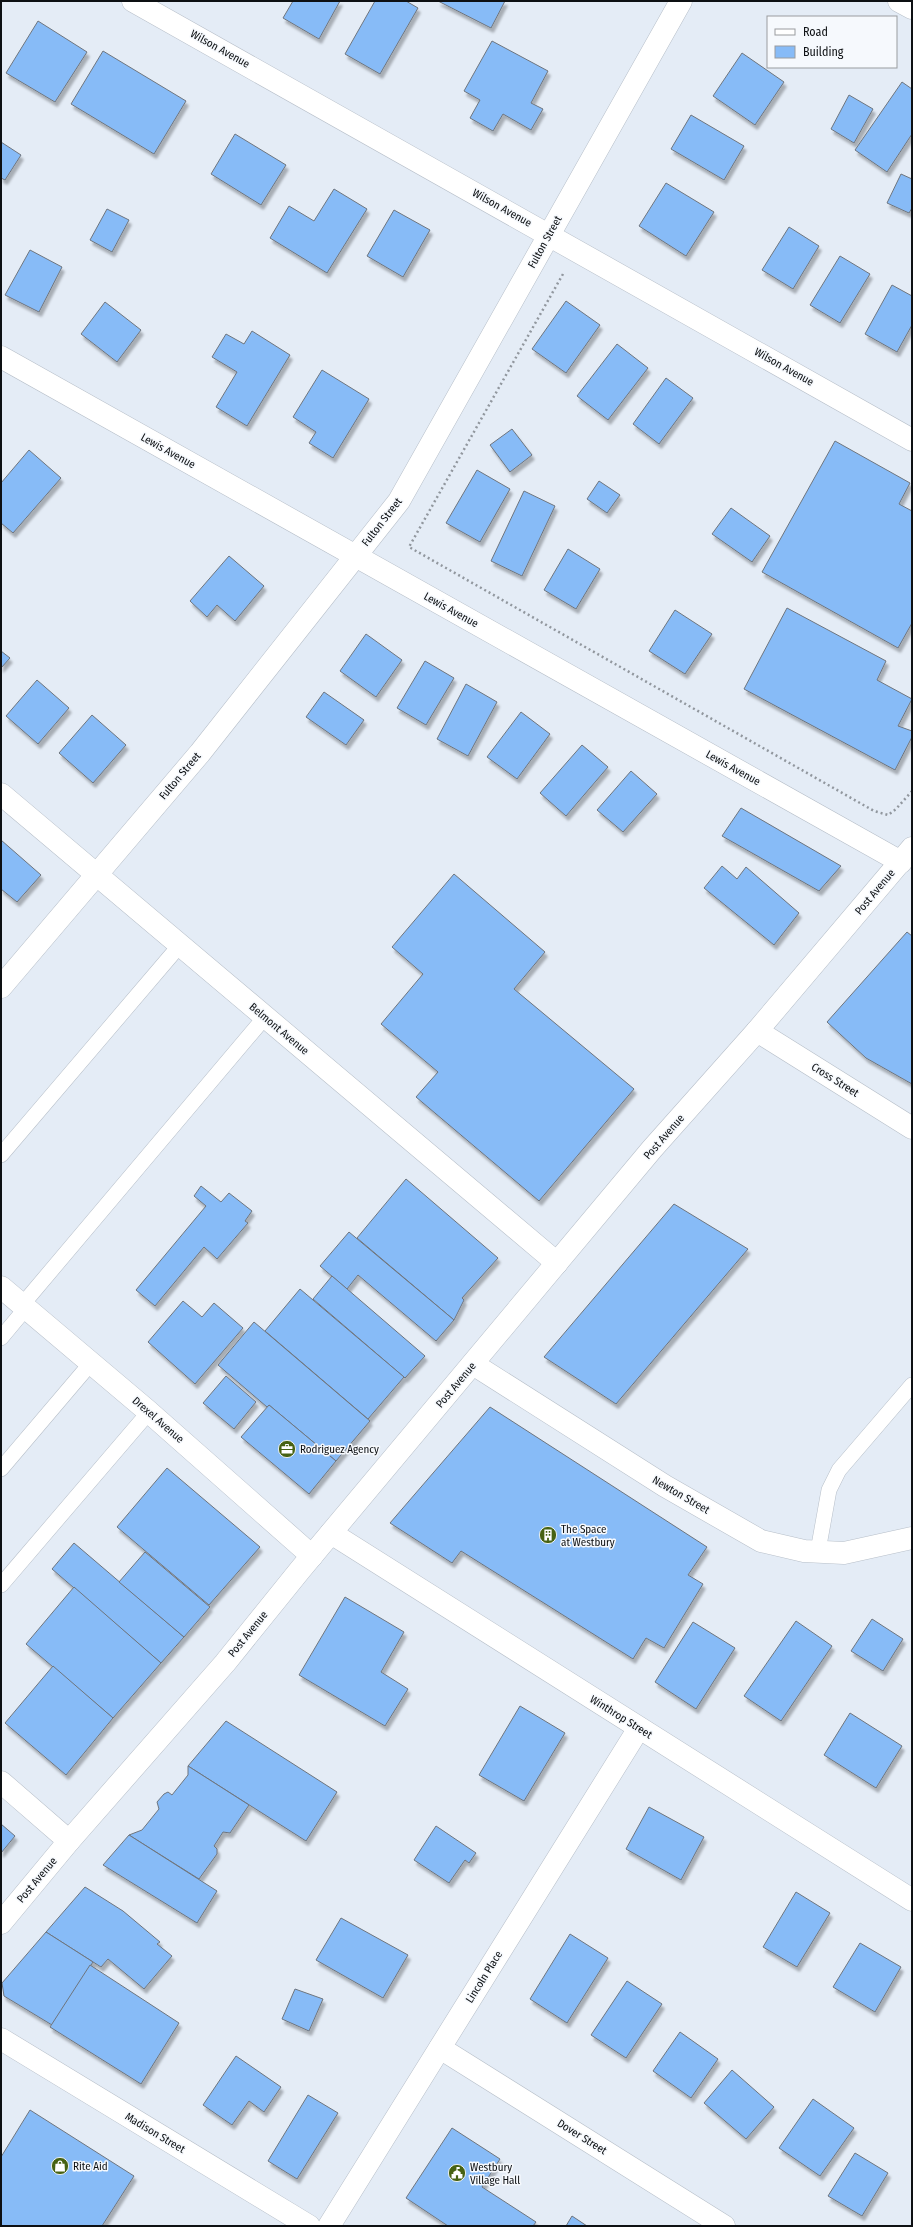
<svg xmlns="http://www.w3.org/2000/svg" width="913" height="2227" viewBox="0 0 913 2227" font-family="'Fira Sans Condensed',sans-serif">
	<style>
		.building { fill: #87bbf7; stroke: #6e757e; filter: url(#shadow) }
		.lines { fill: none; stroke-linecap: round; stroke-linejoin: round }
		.lane-casing { stroke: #b7bfc9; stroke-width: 16 }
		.street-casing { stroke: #b7bfc9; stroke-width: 23 }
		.secondary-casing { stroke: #b7bfc9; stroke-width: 23 }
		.path { stroke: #91979e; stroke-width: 2.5; stroke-dasharray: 2 3; stroke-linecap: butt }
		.lane { stroke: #fff; stroke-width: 15 }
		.street { stroke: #fff; stroke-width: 22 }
		.secondary { stroke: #fff; stroke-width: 22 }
		.labels { text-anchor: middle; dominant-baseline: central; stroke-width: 3; stroke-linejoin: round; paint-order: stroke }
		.street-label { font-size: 11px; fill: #0d1013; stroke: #f6f9fd }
		.poi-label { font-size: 11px; fill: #0d1013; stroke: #f6f9fd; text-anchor: start }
	</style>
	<defs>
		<filter id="shadow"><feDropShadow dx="2.5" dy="4.5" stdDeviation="1" flood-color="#0004"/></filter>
	</defs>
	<rect width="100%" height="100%" fill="#e4ecf6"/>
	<!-- building -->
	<g class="building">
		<path d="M 293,1 L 340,1 L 319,39 L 283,18 Z"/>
		<path d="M 375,1 L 406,1 L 418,8 L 380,74 L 345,54 Z"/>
		<path d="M 438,1 L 505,1 L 491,28 Z"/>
		<path d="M 38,21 L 87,52 L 55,102 L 6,73 Z"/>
		<path d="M 492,41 L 548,71 L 531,103 L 543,109 L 531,130 L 503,114 L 493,131 L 470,118 L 480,100 L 464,91 Z"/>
		<path d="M 103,51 L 186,101 L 154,154 L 71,104 Z"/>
		<path d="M 742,53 L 784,82 L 755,125 L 713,96 Z"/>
		<path d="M 902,82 L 912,89 L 912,134 L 887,172 L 855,150 Z"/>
		<path d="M 849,95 L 873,109 L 854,143 L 831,129 Z"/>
		<path d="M 691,115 L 744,146 L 724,180 L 671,149 Z"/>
		<path d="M 235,134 L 286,165 L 261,205 L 211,174 Z"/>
		<path d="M 1,142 L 21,155 L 5,180 L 1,178 Z"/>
		<path d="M 901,174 L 912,179 L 912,208 L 909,213 L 887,203 Z"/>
		<path d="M 666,183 L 714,212 L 686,256 L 639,226 Z"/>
		<path d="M 334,189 L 367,209 L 327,273 L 270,238 L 289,206 L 314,221 Z"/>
		<path d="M 107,209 L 129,220 L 112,252 L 90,240 Z"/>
		<path d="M 394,210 L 430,230 L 403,277 L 367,256 Z"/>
		<path d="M 789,227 L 819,246 L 793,289 L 762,270 Z"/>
		<path d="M 30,250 L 62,267 L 39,312 L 5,295 Z"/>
		<path d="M 840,256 L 870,274 L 840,323 L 810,305 Z"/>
		<path d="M 892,285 L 912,296 L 912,325 L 897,352 L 865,334 Z"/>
		<path d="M 566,301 L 600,325 L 566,373 L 532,349 Z"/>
		<path d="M 105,302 L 141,330 L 117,362 L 81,334 Z"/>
		<path d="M 252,331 L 290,355 L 247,426 L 216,407 L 237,372 L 212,357 L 226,334 L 244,344 Z"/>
		<path d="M 617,344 L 648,368 L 608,420 L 577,396 Z"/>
		<path d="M 322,370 L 369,399 L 333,458 L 309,443 L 316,432 L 293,417 Z"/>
		<path d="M 666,378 L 693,398 L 659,444 L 633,424 Z"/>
		<path d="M 512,429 L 532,455 L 510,472 L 490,445 Z"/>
		<path d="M 835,441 L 910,483 L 899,504 L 912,511 L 912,623 L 898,648 L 762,572 Z"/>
		<path d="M 29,450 L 61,478 L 13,533 L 1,523 L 1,483 Z"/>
		<path d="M 477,470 L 510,489 L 480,542 L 446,523 Z"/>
		<path d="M 599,481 L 620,495 L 607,513 L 587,499 Z"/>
		<path d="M 524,491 L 555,506 L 522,576 L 491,561 Z"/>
		<path d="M 731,508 L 770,536 L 752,562 L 712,534 Z"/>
		<path d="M 568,549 L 600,569 L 576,609 L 544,590 Z"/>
		<path d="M 229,556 L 264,586 L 235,621 L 217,605 L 207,617 L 190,601 Z"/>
		<path d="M 787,608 L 886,661 L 877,680 L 912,699 L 898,726 L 912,731 L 912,737 L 895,770 L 744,689 Z"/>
		<path d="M 675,610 L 712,634 L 685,674 L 649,651 Z"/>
		<path d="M 366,634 L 402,660 L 376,697 L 340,671 Z"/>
		<path d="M 1,651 L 10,658 L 1,668 Z"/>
		<path d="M 425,661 L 454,678 L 426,725 L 397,708 Z"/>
		<path d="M 37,680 L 69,708 L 38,744 L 6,716 Z"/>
		<path d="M 466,684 L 497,702 L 468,756 L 437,739 Z"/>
		<path d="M 324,692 L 364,720 L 346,745 L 306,717 Z"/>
		<path d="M 521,712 L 550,734 L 517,779 L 487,757 Z"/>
		<path d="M 92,715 L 126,745 L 93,783 L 59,753 Z"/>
		<path d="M 582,745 L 608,767 L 566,816 L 540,793 Z"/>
		<path d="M 631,771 L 657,794 L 623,832 L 597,810 Z"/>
		<path d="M 741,808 L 841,866 L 819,891 L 722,836 Z"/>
		<path d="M 1,840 L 41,875 L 17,902 L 1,889 Z"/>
		<path d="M 722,866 L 737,879 L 746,867 L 799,913 L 774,945 L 704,888 Z"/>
		<path d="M 454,874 L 545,952 L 514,989 L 634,1089 L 539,1201 L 416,1097 L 438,1072 L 381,1024 L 423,974 L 392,947 Z"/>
		<path d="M 907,932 L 912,936 L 912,1084 L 866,1058 L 827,1022 Z"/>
		<path d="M 406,1179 L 498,1258 L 462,1298 L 464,1300 L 454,1320 L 357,1238 Z"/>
		<path d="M 201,1186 L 221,1202 L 229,1193 L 252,1211 L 245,1221 L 248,1223 L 217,1259 L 204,1247 L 155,1306 L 136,1290 L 206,1206 L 194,1196 Z"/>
		<path d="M 674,1204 L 748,1249 L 616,1404 L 544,1357 Z"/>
		<path d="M 349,1232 L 454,1320 L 436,1341 L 358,1275 L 347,1289 L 320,1266 Z"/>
		<path d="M 332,1276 L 425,1356 L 405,1378 L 313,1299 Z"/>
		<path d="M 300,1289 L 404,1377 L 368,1419 L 265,1331 Z"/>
		<path d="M 183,1301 L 202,1317 L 214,1303 L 243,1328 L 195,1384 L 148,1342 Z"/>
		<path d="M 254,1322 L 370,1421 L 336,1461 L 269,1405 L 267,1407 L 218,1365 Z"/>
		<path d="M 226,1376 L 256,1402 L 234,1429 L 203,1403 Z"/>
		<path d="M 269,1405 L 336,1461 L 309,1494 L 241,1437 Z"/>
		<path d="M 490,1407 L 707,1547 L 688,1575 L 703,1584 L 664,1648 L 646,1638 L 633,1659 L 461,1551 L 452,1563 L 390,1523 Z"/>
		<path d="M 167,1468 L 260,1547 L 209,1605 L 117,1527 Z"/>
		<path d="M 74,1543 L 184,1637 L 161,1663 L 52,1569 Z"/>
		<path d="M 145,1552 L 210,1607 L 184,1637 L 119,1582 Z"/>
		<path d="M 74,1587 L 161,1663 L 113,1718 L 26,1644 Z"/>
		<path d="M 345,1597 L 404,1632 L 381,1672 L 408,1689 L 385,1726 L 299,1675 Z"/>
		<path d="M 872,1619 L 903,1639 L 883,1671 L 851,1651 Z"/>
		<path d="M 796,1621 L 832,1646 L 781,1721 L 744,1696 Z"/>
		<path d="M 693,1622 L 735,1648 L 696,1709 L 655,1682 Z"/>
		<path d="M 53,1666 L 113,1718 L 66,1775 L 5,1723 Z"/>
		<path d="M 520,1706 L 565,1733 L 524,1801 L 479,1775 Z"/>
		<path d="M 850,1713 L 902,1746 L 876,1788 L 824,1755 Z"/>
		<path d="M 226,1721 L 337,1792 L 306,1841 L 188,1766 Z"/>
		<path d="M 188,1766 L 249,1805 L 230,1833 L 223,1832 L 214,1846 L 217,1849 L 217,1854 L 199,1879 L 129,1835 L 142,1830 L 159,1809 L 157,1802 L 164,1794 L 168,1792 L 172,1795 L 188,1775 Z"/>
		<path d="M 649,1807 L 704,1837 L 681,1880 L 626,1849 Z"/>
		<path d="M 1,1824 L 15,1836 L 1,1853 Z"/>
		<path d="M 436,1826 L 476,1853 L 469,1863 L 465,1860 L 449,1883 L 414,1860 Z"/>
		<path d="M 129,1835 L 217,1891 L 197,1923 L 103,1865 Z"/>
		<path d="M 85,1887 L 123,1911 L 160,1942 L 157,1944 L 172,1956 L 144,1989 L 108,1959 L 101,1967 L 46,1932 Z"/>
		<path d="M 796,1892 L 830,1913 L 797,1967 L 763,1947 Z"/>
		<path d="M 341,1918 L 408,1955 L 383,1998 L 316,1960 Z"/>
		<path d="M 46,1932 L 93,1962 L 52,2025 L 4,1996 L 2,1983 Z"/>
		<path d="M 570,1934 L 608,1958 L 567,2023 L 530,1999 Z"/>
		<path d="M 860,1943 L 901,1967 L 875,2012 L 833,1987 Z"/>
		<path d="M 90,1965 L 179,2023 L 141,2084 L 50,2027 Z"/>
		<path d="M 627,1981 L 662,2004 L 626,2058 L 591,2035 Z"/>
		<path d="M 295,1989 L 323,1999 L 309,2031 L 282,2019 Z"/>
		<path d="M 680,2032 L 718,2059 L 691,2098 L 653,2071 Z"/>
		<path d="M 236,2056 L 281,2087 L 264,2112 L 249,2101 L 232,2125 L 203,2105 Z"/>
		<path d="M 732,2070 L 774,2107 L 746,2139 L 704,2103 Z"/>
		<path d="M 308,2095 L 338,2113 L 297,2179 L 268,2161 Z"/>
		<path d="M 813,2099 L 854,2128 L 820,2176 L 779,2148 Z"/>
		<path d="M 30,2110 L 134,2176 L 102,2226 L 1,2226 L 1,2157 Z"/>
		<path d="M 452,2128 L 500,2159 L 482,2187 L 536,2222 L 533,2226 L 448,2226 L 406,2198 Z"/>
		<path d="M 855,2153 L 888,2173 L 862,2216 L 828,2196 Z"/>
		<path d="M 572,2216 L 587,2226 L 566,2226 Z"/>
	</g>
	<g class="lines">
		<defs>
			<g id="lane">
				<path d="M 1,1155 L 180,945"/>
				<path d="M 22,1305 L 265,1017"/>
				<path d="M 1,1338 L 26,1308"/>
				<path d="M 1,1469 L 91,1363"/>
				<path d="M 818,1551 L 829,1490 L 839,1470 L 912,1385"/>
				<path d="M 1,1585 L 149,1412"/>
			</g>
			<g id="street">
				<path d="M 133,1 L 912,440"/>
				<path d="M 899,1 L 912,8"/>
				<path d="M 1,357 L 901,862"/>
				<path d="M 1,794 L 557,1263"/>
				<path d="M 1,987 L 200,753 L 399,501 L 681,1"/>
				<path d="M 757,1031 L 912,1128"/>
				<path d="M 1,1287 L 149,1412 L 312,1556"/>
				<path d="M 473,1364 L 665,1486 L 761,1541 L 804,1551 L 844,1553 L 912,1538"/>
				<path d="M 331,1533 L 912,1900"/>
				<path d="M 1,1782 L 69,1841"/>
				<path d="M 1,2039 L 309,2226"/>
				<path d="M 440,2048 L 724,2226"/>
				<path d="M 329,2226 L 639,1728"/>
			</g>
			<path id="secondary" d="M 1,1923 L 69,1841 L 225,1663 L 300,1570 L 652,1149 L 757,1031 L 912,848"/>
		</defs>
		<!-- lane casing -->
		<use href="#lane" class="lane-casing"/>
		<!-- street casing -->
		<use href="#street" class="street-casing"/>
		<!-- secondary casing -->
		<use href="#secondary" class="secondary-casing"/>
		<!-- path -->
		<path class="path" d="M 563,274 L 409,547 L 874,811 L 888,815 L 896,809 L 912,791"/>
		<!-- lane -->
		<use href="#lane" class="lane"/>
		<!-- street -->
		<use href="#street" class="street"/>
		<!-- secondary -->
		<use href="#secondary" class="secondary"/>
	</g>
	<!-- icons -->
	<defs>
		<symbol id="office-disc" viewBox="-11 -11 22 22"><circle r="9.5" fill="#476213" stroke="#f6f9fd"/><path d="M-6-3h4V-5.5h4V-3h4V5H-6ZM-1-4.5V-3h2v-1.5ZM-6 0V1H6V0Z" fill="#fff"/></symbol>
		<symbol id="building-disc" viewBox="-11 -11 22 22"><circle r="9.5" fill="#476213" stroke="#f6f9fd"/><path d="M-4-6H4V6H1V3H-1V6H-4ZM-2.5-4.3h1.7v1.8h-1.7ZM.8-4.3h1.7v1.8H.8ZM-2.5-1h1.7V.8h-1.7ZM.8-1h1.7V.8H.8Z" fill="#fff"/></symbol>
		<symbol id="shop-disc" viewBox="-11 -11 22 22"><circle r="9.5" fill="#476213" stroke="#f6f9fd"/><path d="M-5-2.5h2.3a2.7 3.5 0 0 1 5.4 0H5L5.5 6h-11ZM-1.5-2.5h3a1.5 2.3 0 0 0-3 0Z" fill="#fff"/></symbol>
		<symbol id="civic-disc" viewBox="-11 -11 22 22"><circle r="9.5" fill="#476213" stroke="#f6f9fd"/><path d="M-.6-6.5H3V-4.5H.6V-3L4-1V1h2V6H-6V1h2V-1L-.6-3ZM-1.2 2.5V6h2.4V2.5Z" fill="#fff"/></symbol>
	</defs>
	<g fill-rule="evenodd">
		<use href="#office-disc" x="277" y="1439" width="20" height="20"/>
		<use href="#building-disc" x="538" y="1525" width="20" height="20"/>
		<use href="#shop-disc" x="50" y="2156" width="20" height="20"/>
		<use href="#civic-disc" x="447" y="2163" width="20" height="20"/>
	</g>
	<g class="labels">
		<!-- street labels -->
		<g class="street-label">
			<text transform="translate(220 49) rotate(29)">Wilson Avenue</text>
			<text transform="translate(502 208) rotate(29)">Wilson Avenue</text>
			<text transform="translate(545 242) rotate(-61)">Fulton Street</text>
			<text transform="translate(784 367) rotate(29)">Wilson Avenue</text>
			<text transform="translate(168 451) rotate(29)">Lewis Avenue</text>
			<text transform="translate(382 522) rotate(-52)">Fulton Street</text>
			<text transform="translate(451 610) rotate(29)">Lewis Avenue</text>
			<text transform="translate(733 768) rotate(29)">Lewis Avenue</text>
			<text transform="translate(180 776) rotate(-50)">Fulton Street</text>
			<text transform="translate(875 892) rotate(-50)">Post Avenue</text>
			<text transform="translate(279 1029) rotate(40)">Belmont Avenue</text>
			<text transform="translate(835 1080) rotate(32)">Cross Street</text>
			<text transform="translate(664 1137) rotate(-49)">Post Avenue</text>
			<text transform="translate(456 1385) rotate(-50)">Post Avenue</text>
			<text transform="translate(158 1420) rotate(41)">Drexel Avenue</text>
			<text transform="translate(681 1495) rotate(30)">Newton Street</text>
			<text transform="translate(248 1634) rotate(-51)">Post Avenue</text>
			<text transform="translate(621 1717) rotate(32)">Winthrop Street</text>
			<text transform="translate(37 1880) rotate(-50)">Post Avenue</text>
			<text transform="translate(484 1977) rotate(-58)">Lincoln Place</text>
			<text transform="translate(155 2133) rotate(31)">Madison Street</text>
			<text transform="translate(582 2137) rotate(32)">Dover Street</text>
		</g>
		<!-- poi labels -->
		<g class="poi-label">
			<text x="300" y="1449">Rodriguez Agency</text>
			<text x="561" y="1529">The Space<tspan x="561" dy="13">at Westbury</tspan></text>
			<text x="73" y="2166">Rite Aid</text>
			<text x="470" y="2167">Westbury<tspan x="470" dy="13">Village Hall</tspan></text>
		</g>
	</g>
	<!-- border -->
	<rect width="913" height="2227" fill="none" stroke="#0d1013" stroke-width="4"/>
	<!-- legend -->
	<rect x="767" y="16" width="130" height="52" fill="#f6f9fd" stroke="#999c9f"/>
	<rect x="775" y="29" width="20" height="6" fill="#ffffff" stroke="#999c9f"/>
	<text x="803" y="36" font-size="12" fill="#0d1013">Road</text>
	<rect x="775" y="46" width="20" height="12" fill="#87bbf7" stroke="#999c9f"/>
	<text x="803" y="56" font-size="12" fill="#0d1013">Building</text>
</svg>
